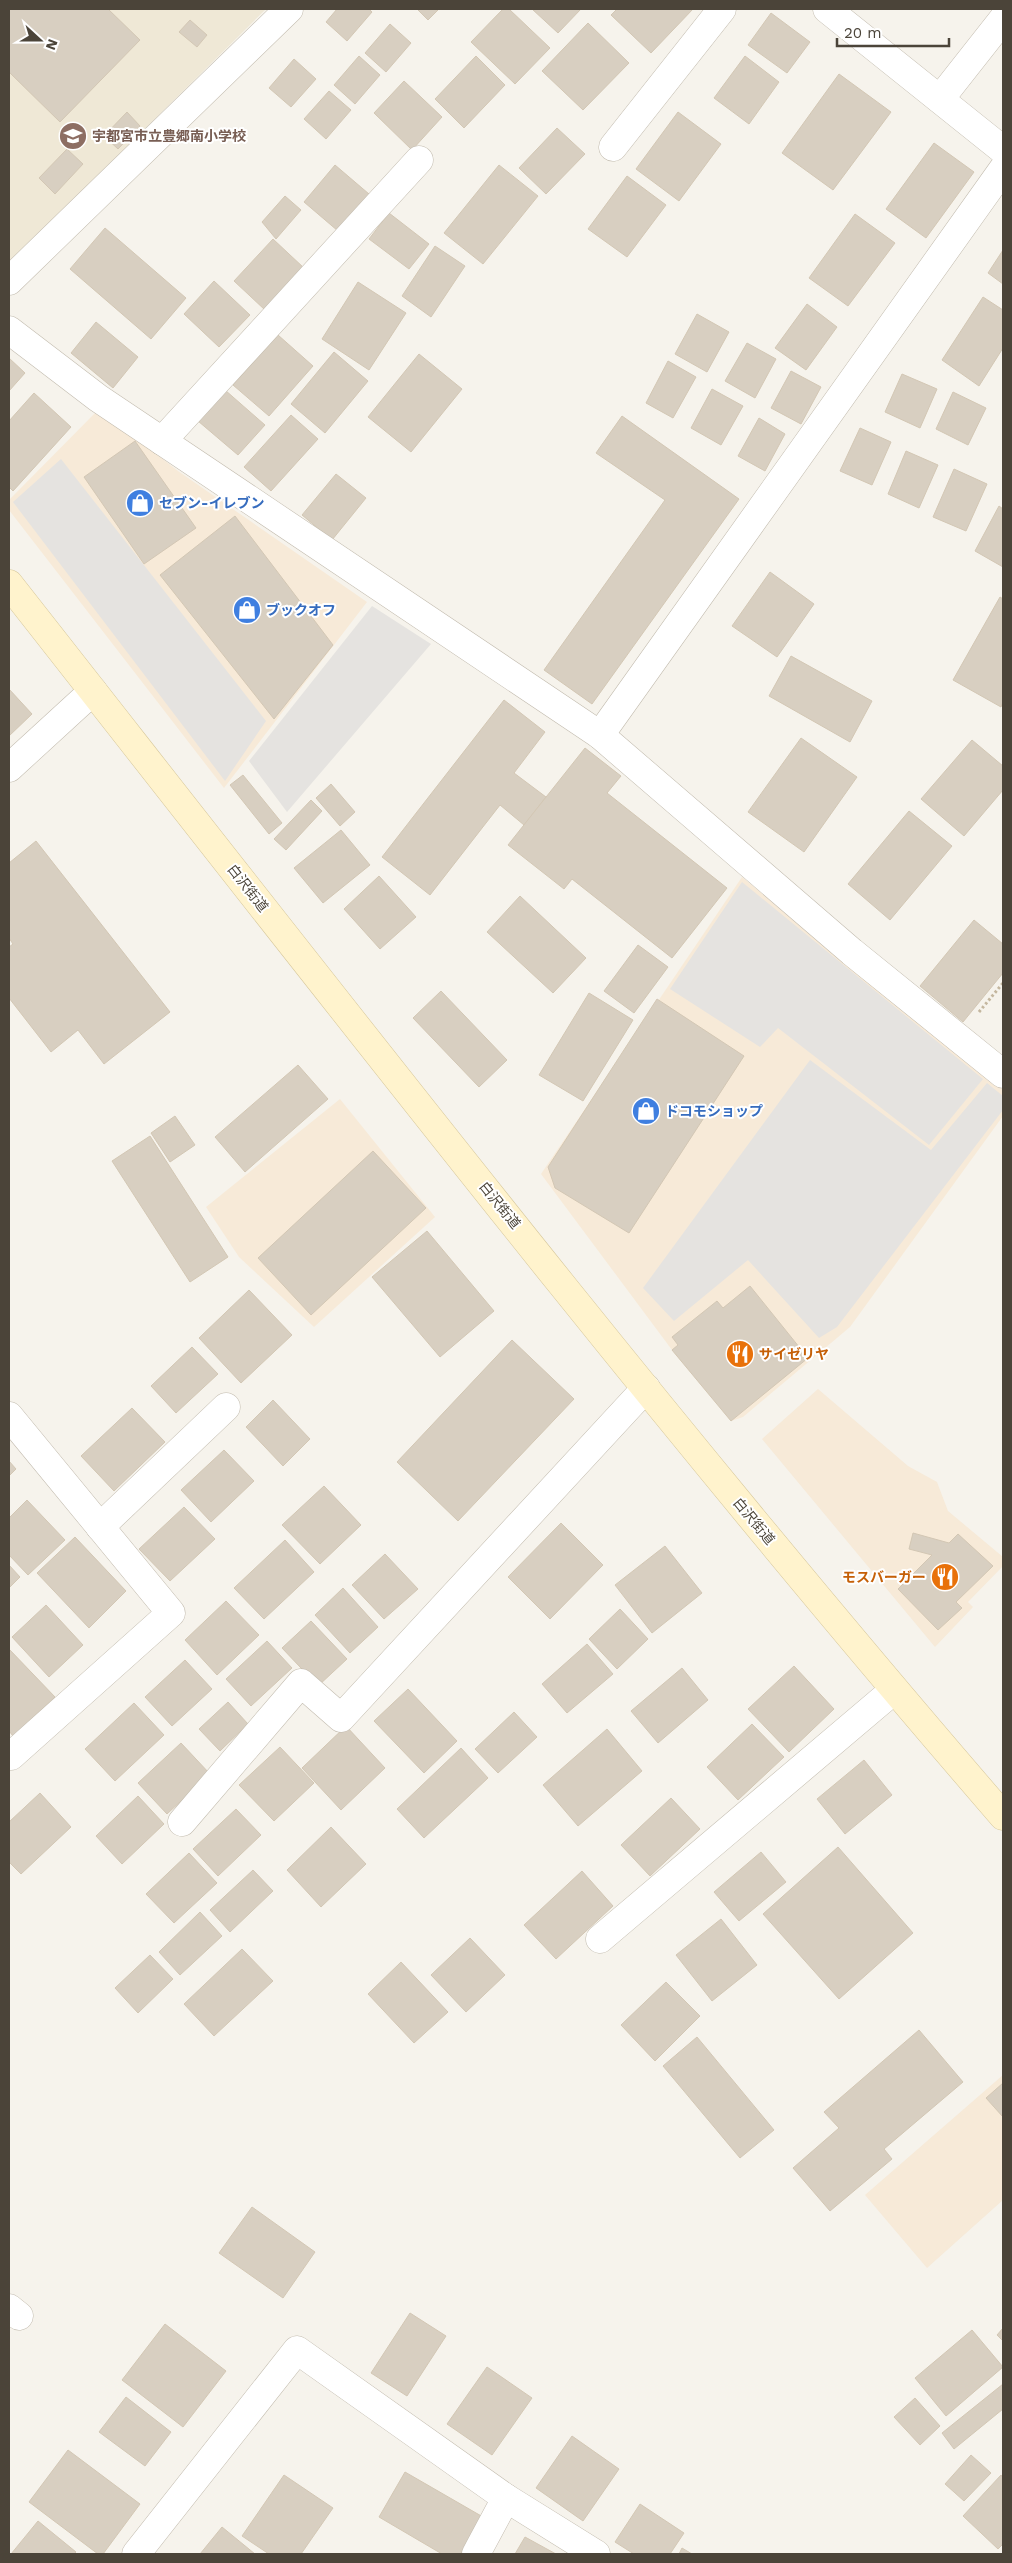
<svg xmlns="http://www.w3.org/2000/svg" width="1012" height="2563" viewBox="0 0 1012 2563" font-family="'Work Sans','Noto Sans JP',sans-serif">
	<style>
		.commercial { fill: #f7ead8 }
		.education { fill: #efe8d6 }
		.parking { fill: #e5e3e0 }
		.building { fill: #d8cfc1; stroke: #d3c7b4 }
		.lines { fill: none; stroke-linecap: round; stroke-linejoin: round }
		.street-casing { stroke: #c2bbae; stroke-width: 29 }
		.secondary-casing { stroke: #d6c79b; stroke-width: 29 }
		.path { stroke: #c4b79f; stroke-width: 3; stroke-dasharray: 2.5 2.5; stroke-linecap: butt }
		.street { stroke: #fff; stroke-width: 28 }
		.secondary { stroke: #fff3cd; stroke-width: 28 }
		.labels { text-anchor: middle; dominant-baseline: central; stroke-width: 4; stroke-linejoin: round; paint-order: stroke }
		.education-label { font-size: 14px; font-weight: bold; fill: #785e54; stroke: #fff; text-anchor: start }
		.shop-label { font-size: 14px; font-weight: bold; fill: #366cbe; stroke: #fff; text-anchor: start }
		.street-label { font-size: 14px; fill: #4b4439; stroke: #fff }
		.food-label { font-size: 14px; font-weight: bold; fill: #c56008; stroke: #fff; text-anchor: start }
	</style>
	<rect width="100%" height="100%" fill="#f6f3ec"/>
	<!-- commercial -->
	<g class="commercial">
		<path d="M 99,409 L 178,471 L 367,602 L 224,788 L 9,510 L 9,500 Z"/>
		<path d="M 742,877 L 1003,1090 L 1003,1116 L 850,1327 L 743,1417 L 731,1421 L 672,1350 L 541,1174 Z"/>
		<path d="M 340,1099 L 435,1217 L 314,1327 L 239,1257 L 206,1207 Z"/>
		<path d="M 818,1389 L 908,1466 L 937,1482 L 948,1511 L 1003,1557 L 1003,1566 L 968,1602 L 973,1607 L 935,1647 L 762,1439 Z"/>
		<path d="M 1003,2075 L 1003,2200 L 927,2268 L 865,2195 Z"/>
	</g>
	<!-- education -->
	<path class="education" d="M 9,9 L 266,9 L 9,263 Z"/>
	<!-- parking -->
	<g class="parking">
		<path d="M 61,459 L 266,721 L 225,781 L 13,502 Z"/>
		<path d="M 372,606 L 431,644 L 287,812 L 249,761 Z"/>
		<path d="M 742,882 L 983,1079 L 929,1145 L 778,1028 L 760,1047 L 670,989 Z"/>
		<path d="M 810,1060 L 931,1150 L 987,1083 L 1003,1096 L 1003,1110 L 837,1327 L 819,1338 L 748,1260 L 674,1321 L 643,1288 Z"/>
	</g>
	<!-- building -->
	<g class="building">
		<path d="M 9,9 L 108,9 L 140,40 L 60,122 L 9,72 Z"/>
		<path d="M 337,9 L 369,9 L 372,12 L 347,41 L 326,22 Z"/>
		<path d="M 417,9 L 439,9 L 428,20 Z"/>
		<path d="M 503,9 L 509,9 L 550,48 L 515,84 L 471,42 Z"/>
		<path d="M 532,9 L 581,9 L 558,33 Z"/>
		<path d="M 617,9 L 693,9 L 651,53 L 611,15 Z"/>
		<path d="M 771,13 L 810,42 L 787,73 L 748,45 Z"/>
		<path d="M 190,20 L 207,35 L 197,47 L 179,32 Z"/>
		<path d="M 588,23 L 629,63 L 583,110 L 542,71 Z"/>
		<path d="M 390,24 L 411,43 L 386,72 L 365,53 Z"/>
		<path d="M 359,56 L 380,75 L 355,104 L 334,85 Z"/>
		<path d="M 476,56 L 505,85 L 464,128 L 435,99 Z"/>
		<path d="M 745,56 L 779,82 L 749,124 L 714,98 Z"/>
		<path d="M 294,59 L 316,79 L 291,107 L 269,88 Z"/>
		<path d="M 839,74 L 891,112 L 833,190 L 782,153 Z"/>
		<path d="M 404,81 L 442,117 L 412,150 L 374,113 Z"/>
		<path d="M 329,91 L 351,110 L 326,139 L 304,119 Z"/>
		<path d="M 127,112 L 140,126 L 118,149 L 104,136 Z"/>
		<path d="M 678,112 L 721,144 L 679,201 L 636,169 Z"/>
		<path d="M 557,128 L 585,154 L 546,194 L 519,168 Z"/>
		<path d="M 934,143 L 974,172 L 926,238 L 886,209 Z"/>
		<path d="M 67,149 L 83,164 L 55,194 L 39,178 Z"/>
		<path d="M 335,165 L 369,194 L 338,231 L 304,202 Z"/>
		<path d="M 499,165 L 538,196 L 483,264 L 444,233 Z"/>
		<path d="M 627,176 L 666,205 L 627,257 L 588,229 Z"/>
		<path d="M 285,196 L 301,210 L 276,239 L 262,222 Z"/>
		<path d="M 389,213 L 429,244 L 409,269 L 369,239 Z"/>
		<path d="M 855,214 L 895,243 L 848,306 L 809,278 Z"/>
		<path d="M 105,228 L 186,298 L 151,339 L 70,269 Z"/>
		<path d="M 273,239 L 304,268 L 265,310 L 234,281 Z"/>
		<path d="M 435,246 L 465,266 L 431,317 L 402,296 Z"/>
		<path d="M 1003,250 L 1003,284 L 988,273 Z"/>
		<path d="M 214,281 L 250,315 L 219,347 L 184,314 Z"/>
		<path d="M 358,282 L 406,313 L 369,370 L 322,339 Z"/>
		<path d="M 983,297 L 1003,310 L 1003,348 L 979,386 L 942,360 Z"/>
		<path d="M 807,304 L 837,327 L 806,370 L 775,348 Z"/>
		<path d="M 697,314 L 729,332 L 707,372 L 675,354 Z"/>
		<path d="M 96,322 L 138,357 L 113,388 L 71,353 Z"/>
		<path d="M 278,335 L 313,366 L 269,416 L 233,385 Z"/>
		<path d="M 747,343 L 776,359 L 755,398 L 725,381 Z"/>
		<path d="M 334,352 L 368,381 L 325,433 L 291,404 Z"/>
		<path d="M 419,354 L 462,389 L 411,452 L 368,417 Z"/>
		<path d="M 9,358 L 25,373 L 9,391 Z"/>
		<path d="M 668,361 L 696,377 L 673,418 L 646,403 Z"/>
		<path d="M 791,371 L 821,387 L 801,424 L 771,408 Z"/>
		<path d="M 902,374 L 937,389 L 920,428 L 885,412 Z"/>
		<path d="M 712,389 L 743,406 L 721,445 L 691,428 Z"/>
		<path d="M 225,390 L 265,425 L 238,455 L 198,421 Z"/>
		<path d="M 953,392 L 986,408 L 968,445 L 936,429 Z"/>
		<path d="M 34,393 L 71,427 L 13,491 L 9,487 L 9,421 Z"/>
		<path d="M 291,415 L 318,439 L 271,491 L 244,467 Z"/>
		<path d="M 622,416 L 739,499 L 592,704 L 544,670 L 665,500 L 596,453 Z"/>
		<path d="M 759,418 L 785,434 L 765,471 L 738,456 Z"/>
		<path d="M 860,428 L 891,442 L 872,485 L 840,471 Z"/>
		<path d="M 135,441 L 196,528 L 144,564 L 84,477 Z"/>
		<path d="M 906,451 L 938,465 L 919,508 L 888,494 Z"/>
		<path d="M 954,469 L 987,484 L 966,531 L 933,517 Z"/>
		<path d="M 336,474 L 366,498 L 332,540 L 302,515 Z"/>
		<path d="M 999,506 L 1003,509 L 1003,567 L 975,551 Z"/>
		<path d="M 235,516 L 333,645 L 274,719 L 160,575 Z"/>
		<path d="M 770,572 L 814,604 L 777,657 L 732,626 Z"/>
		<path d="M 1000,597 L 1003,599 L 1003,702 L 1001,707 L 953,680 Z"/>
		<path d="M 791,656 L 872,701 L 850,742 L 769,696 Z"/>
		<path d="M 9,689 L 32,714 L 9,736 Z"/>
		<path d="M 504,700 L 545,732 L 514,773 L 546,797 L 524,825 L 500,805 L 430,895 L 382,857 Z"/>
		<path d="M 801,738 L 857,777 L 804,852 L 748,812 Z"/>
		<path d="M 972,740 L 1003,766 L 1003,790 L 964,836 L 921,799 Z"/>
		<path d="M 585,748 L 621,776 L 607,793 L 727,888 L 672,958 L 572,879 L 564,889 L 508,845 Z"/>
		<path d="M 243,775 L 282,823 L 269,834 L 230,785 Z"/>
		<path d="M 331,784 L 355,812 L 340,826 L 316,798 Z"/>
		<path d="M 311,800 L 322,811 L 286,850 L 274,839 Z"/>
		<path d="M 909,811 L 952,846 L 890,920 L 848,884 Z"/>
		<path d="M 341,830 L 370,865 L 323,903 L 294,868 Z"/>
		<path d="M 36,841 L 170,1012 L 104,1064 L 78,1030 L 51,1052 L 9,998 L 9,947 L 13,944 L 9,938 L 9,863 Z"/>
		<path d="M 379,876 L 416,917 L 380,949 L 344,909 Z"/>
		<path d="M 520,896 L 586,958 L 553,993 L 487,932 Z"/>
		<path d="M 974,920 L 1003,944 L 1003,973 L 963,1022 L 920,986 Z"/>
		<path d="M 638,945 L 668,967 L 634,1013 L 604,991 Z"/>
		<path d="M 441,991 L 507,1060 L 479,1087 L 413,1018 Z"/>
		<path d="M 589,993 L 633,1020 L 583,1101 L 539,1075 Z"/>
		<path d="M 657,999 L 744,1056 L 629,1233 L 555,1188 L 548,1167 Z"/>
		<path d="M 298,1065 L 328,1099 L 245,1172 L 215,1137 Z"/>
		<path d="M 175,1116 L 195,1145 L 170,1162 L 151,1133 Z"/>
		<path d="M 150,1136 L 228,1257 L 190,1282 L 112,1161 Z"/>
		<path d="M 373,1151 L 426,1208 L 311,1315 L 258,1258 Z"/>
		<path d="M 427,1231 L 494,1311 L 440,1357 L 372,1277 Z"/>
		<path d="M 750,1286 L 808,1358 L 731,1421 L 672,1350 L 678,1345 L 672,1337 L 717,1301 L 723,1308 Z"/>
		<path d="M 249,1290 L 292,1335 L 241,1383 L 199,1338 Z"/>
		<path d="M 512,1340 L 574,1399 L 458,1521 L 397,1462 Z"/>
		<path d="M 192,1347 L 218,1374 L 176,1413 L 151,1386 Z"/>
		<path d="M 273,1400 L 310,1439 L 283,1466 L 246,1427 Z"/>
		<path d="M 132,1408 L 165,1442 L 114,1491 L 81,1456 Z"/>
		<path d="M 224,1450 L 254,1481 L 211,1522 L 181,1490 Z"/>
		<path d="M 9,1461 L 16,1469 L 9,1476 Z"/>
		<path d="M 324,1486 L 361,1525 L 320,1564 L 282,1525 Z"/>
		<path d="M 27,1500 L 65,1540 L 28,1575 L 9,1555 L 9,1518 Z"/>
		<path d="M 184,1507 L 215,1539 L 170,1581 L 139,1549 Z"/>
		<path d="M 561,1523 L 603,1565 L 550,1619 L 508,1577 Z"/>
		<path d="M 913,1533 L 949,1543 L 958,1534 L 993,1566 L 956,1602 L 962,1608 L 938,1630 L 898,1589 L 932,1555 L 909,1549 Z"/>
		<path d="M 75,1537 L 126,1591 L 89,1628 L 37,1573 Z"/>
		<path d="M 285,1540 L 314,1572 L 264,1619 L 234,1588 Z"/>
		<path d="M 665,1546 L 702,1593 L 652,1633 L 615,1585 Z"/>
		<path d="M 385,1554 L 418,1589 L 384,1619 L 352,1585 Z"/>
		<path d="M 9,1565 L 20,1577 L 9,1588 Z"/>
		<path d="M 343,1588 L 378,1627 L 350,1653 L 315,1615 Z"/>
		<path d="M 226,1601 L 259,1635 L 217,1675 L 185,1640 Z"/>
		<path d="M 46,1605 L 83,1645 L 49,1677 L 12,1637 Z"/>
		<path d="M 620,1609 L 648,1639 L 617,1669 L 589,1639 Z"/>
		<path d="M 311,1621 L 347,1659 L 318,1686 L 282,1648 Z"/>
		<path d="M 267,1641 L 292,1668 L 251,1706 L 226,1679 Z"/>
		<path d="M 587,1644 L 613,1674 L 567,1713 L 542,1684 Z"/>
		<path d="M 9,1649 L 55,1697 L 13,1736 L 9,1731 Z"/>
		<path d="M 185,1660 L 212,1689 L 172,1726 L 145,1697 Z"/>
		<path d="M 794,1666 L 834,1709 L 789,1752 L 748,1709 Z"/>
		<path d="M 682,1668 L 708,1700 L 658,1743 L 631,1711 Z"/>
		<path d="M 408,1689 L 457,1741 L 424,1773 L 374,1721 Z"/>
		<path d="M 228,1702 L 248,1724 L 220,1751 L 199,1729 Z"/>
		<path d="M 134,1703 L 164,1735 L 115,1781 L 85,1749 Z"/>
		<path d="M 514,1712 L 537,1737 L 498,1773 L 475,1749 Z"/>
		<path d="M 752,1724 L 784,1757 L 738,1800 L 707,1767 Z"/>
		<path d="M 346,1726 L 385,1768 L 341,1810 L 302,1768 Z"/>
		<path d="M 607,1729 L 642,1771 L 578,1826 L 543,1785 Z"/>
		<path d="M 181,1743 L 210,1774 L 167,1814 L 138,1783 Z"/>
		<path d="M 280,1747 L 314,1783 L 274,1821 L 239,1785 Z"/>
		<path d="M 461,1748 L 488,1778 L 424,1838 L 397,1809 Z"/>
		<path d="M 864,1760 L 892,1795 L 845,1834 L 817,1799 Z"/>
		<path d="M 40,1793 L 71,1827 L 21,1874 L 9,1862 L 9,1822 Z"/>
		<path d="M 138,1796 L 164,1824 L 122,1864 L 96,1836 Z"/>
		<path d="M 671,1798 L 700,1829 L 650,1876 L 621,1845 Z"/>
		<path d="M 236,1809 L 261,1835 L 218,1876 L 193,1849 Z"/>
		<path d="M 331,1827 L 366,1864 L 321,1907 L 287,1870 Z"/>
		<path d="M 838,1847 L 913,1933 L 839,1999 L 763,1914 Z"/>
		<path d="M 761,1852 L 786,1882 L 739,1921 L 714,1892 Z"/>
		<path d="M 189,1853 L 217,1883 L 174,1923 L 146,1894 Z"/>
		<path d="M 253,1870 L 273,1891 L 230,1932 L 210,1910 Z"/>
		<path d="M 582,1871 L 613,1906 L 556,1959 L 524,1925 Z"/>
		<path d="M 200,1912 L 222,1936 L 180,1975 L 159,1952 Z"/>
		<path d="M 721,1919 L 757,1965 L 712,2001 L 676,1955 Z"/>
		<path d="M 470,1938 L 505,1975 L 466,2012 L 431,1975 Z"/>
		<path d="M 242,1949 L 273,1981 L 214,2036 L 184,2004 Z"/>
		<path d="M 150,1955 L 173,1979 L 138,2013 L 115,1988 Z"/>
		<path d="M 401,1962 L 448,2012 L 414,2043 L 368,1994 Z"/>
		<path d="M 666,1982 L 700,2016 L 655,2061 L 621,2025 Z"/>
		<path d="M 919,2030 L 963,2082 L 884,2149 L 892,2159 L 830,2211 L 793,2168 L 839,2128 L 824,2112 Z"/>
		<path d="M 697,2037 L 774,2130 L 740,2158 L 663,2066 Z"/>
		<path d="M 1003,2083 L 1003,2117 L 986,2098 Z"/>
		<path d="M 252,2207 L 315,2252 L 283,2298 L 219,2253 Z"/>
		<path d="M 410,2313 L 446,2336 L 407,2396 L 371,2373 Z"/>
		<path d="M 165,2324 L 226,2371 L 183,2427 L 122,2380 Z"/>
		<path d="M 1003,2328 L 1003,2341 L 997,2335 Z"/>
		<path d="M 972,2330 L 1003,2367 L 946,2416 L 915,2378 Z"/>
		<path d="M 487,2367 L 532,2398 L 492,2455 L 447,2424 Z"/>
		<path d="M 1003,2384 L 1003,2409 L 954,2449 L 942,2433 Z"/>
		<path d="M 126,2397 L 171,2432 L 145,2466 L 99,2432 Z"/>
		<path d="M 915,2398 L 940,2426 L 920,2445 L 894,2417 Z"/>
		<path d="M 572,2436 L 619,2469 L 583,2521 L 536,2488 Z"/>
		<path d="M 68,2450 L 140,2504 L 103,2554 L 98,2554 L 29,2502 Z"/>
		<path d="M 971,2455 L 991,2473 L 964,2501 L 945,2484 Z"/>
		<path d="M 405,2472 L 483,2517 L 461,2554 L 442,2554 L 379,2517 Z"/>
		<path d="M 284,2475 L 333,2508 L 301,2554 L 269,2554 L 242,2536 Z"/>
		<path d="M 1001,2475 L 1003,2478 L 1003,2544 L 998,2549 L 963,2516 Z"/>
		<path d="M 640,2504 L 684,2533 L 670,2554 L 634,2554 L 615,2542 Z"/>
		<path d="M 38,2521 L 76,2552 L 74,2554 L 11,2554 Z"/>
		<path d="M 222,2527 L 255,2554 L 200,2554 Z"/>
		<path d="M 525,2537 L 556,2554 L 515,2554 Z"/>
		<path d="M 682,2548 L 692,2554 L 679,2554 Z"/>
	</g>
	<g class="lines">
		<defs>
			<g id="street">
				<path d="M 827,9 L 1003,150"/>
				<path d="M 940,99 L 1003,19"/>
				<path d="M 613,147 L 722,9"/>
				<path d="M 9,281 L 289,9"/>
				<path d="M 9,330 L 98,398 L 600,735 L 852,952 L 1003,1074"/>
				<path d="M 162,441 L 419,160"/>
				<path d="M 600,735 L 1003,169"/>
				<path d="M 9,768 L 93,691"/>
				<path d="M 9,1416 L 171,1613 L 11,1756 L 9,1753"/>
				<path d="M 100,1527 L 226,1407"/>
				<path d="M 182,1822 L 301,1683 L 341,1718 L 646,1388"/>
				<path d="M 600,1939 L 894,1690"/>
				<path d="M 9,2308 L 19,2316"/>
				<path d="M 136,2554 L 297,2350 L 506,2498 L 596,2554"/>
				<path d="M 476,2554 L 506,2498"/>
			</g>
			<path id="secondary" d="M 9,584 C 335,999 658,1417 1003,1816"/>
		</defs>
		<!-- street casing -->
		<use href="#street" class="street-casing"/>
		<!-- secondary casing -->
		<use href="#secondary" class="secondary-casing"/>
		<!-- path -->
		<path class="path" d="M 979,1012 L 1003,983"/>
		<!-- street -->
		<use href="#street" class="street"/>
		<!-- secondary -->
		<use href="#secondary" class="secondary"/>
	</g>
	<!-- icons -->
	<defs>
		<symbol id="school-disc" viewBox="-11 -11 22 22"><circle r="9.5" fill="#8d6e63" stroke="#fff"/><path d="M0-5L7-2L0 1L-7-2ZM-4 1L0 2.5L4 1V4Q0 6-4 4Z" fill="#fff"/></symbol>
		<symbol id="shop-disc" viewBox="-11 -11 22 22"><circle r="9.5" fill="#3f7fe0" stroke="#fff"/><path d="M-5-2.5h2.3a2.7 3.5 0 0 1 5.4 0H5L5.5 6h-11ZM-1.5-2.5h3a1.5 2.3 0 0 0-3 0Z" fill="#fff"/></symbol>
		<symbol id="restaurant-disc" viewBox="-11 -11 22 22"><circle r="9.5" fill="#e8710a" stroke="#fff"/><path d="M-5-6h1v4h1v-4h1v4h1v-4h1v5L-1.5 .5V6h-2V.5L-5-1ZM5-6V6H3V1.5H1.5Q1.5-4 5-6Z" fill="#fff"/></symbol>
	</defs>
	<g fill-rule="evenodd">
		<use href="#school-disc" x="57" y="120" width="32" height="32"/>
		<use href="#shop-disc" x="124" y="487" width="32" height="32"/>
		<use href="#shop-disc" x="231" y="594" width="32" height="32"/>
		<use href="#shop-disc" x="630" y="1095" width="32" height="32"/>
		<use href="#restaurant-disc" x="724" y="1338" width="32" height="32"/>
		<use href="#restaurant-disc" x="929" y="1561" width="32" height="32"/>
	</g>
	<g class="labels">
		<!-- education labels -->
		<g class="education-label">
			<text x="92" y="136">宇都宮市立豊郷南小学校</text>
		</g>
		<!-- shop labels -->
		<g class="shop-label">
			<text x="159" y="503">セブン-イレブン</text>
			<text x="266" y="610">ブックオフ</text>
			<text x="665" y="1111">ドコモショップ</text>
		</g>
		<!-- street labels -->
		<g class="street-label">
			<text transform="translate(248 888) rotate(52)">白沢街道</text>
			<text transform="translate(500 1205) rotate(51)">白沢街道</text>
			<text transform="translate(754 1521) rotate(50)">白沢街道</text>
		</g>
		<!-- food labels -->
		<g class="food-label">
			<text x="759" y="1354">サイゼリヤ</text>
			<text x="926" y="1577" text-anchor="end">モスバーガー</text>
		</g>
	</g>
	<!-- border -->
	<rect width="1012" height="2563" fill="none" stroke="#4b4439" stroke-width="20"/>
	<!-- north arrow -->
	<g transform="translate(40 40) rotate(111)" stroke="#ffffff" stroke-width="4" paint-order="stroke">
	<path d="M0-4L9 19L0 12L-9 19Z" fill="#4b4439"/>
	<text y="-8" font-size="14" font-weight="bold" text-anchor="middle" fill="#4b4439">N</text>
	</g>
	<!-- scale -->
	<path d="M837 38v8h112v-8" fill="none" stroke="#4b4439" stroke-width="2.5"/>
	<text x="844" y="38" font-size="15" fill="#4b4439" stroke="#ffffff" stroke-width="4" paint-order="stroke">20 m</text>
</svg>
